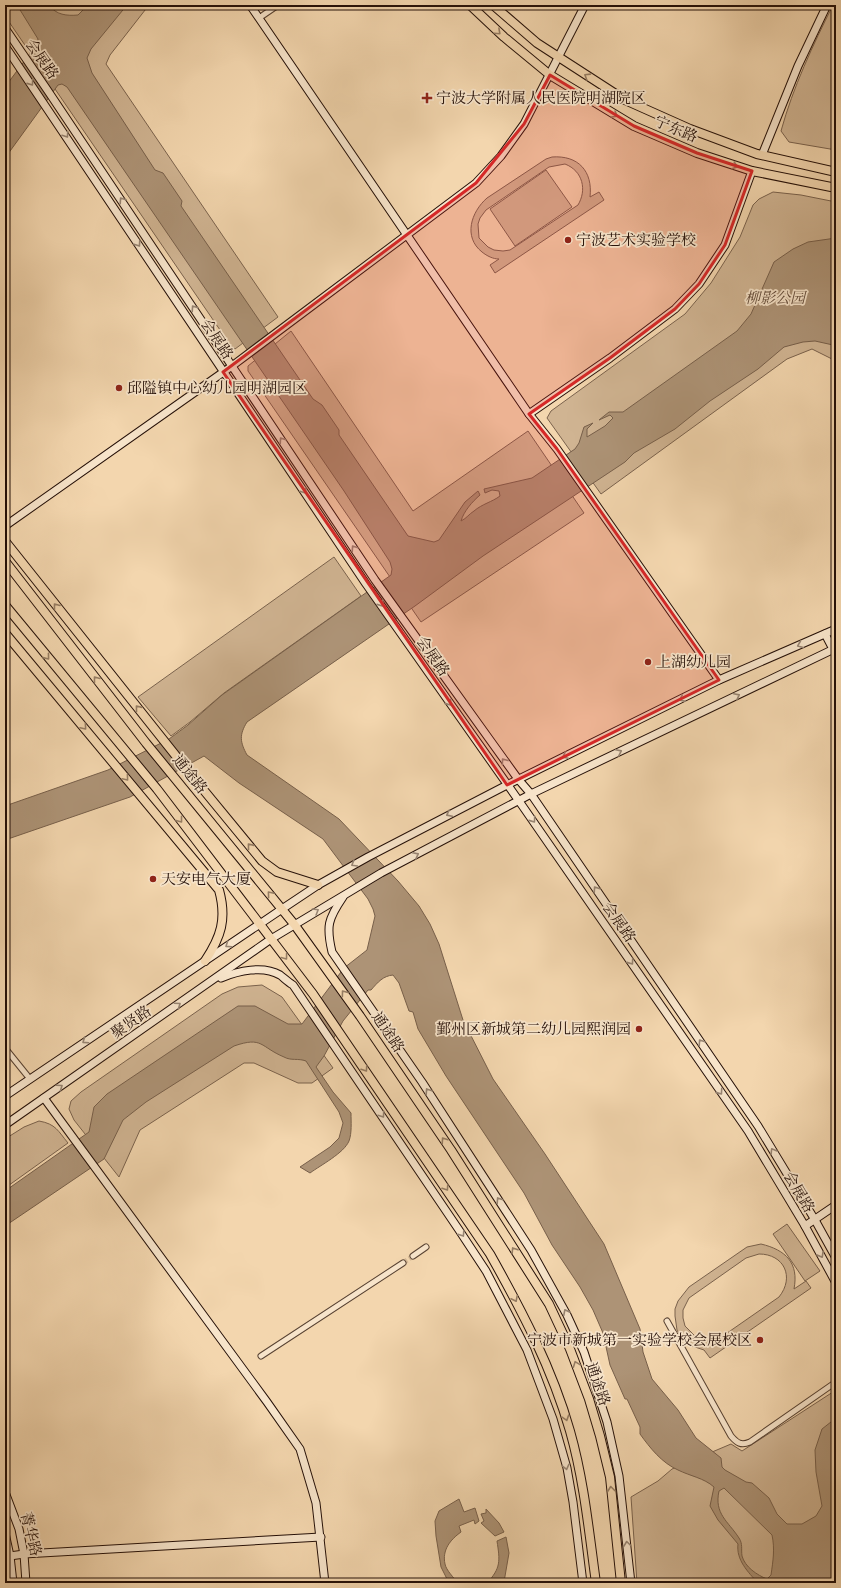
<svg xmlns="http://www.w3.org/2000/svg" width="841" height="1588" viewBox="0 0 841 1588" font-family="'IM FELL French Canon','Noto Serif SC',serif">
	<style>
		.green { fill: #d0b492; stroke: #7a624d; fill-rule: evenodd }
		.water { fill: #ad9376; stroke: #775f4a; fill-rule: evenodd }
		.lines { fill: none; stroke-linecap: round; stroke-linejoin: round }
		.street-tunnel { stroke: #d4b895; stroke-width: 5; stroke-dasharray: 5 2.5; stroke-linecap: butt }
		.street-casing { stroke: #584232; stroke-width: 7 }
		.secondary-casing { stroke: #251008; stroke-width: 9 }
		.primary-casing { stroke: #251008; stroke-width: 10 }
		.street { stroke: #f7e4ca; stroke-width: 5 }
		.secondary { stroke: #f7e4ca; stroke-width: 7 }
		.primary { stroke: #f3d6ae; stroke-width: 8 }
		.oneway { stroke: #967d63 }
		.oneway2 { stroke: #988573 }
		.marked { fill: #d62828; fill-opacity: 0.2; stroke: #d62828; stroke-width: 3; stroke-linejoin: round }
		.poi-dot { fill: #8f2418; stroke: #f7e4ca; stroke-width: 1.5 }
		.labels { text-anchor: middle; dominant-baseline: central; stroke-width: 3.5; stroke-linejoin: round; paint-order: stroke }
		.street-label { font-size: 15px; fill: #251008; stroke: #f7e4ca }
		.poi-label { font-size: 15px; fill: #251008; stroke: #f7e4ca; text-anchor: start }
		.park-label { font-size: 15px; font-style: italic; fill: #614938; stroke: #f7e4ca }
	</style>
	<rect width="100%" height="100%" fill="#f3d6ae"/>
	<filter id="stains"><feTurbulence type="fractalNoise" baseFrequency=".005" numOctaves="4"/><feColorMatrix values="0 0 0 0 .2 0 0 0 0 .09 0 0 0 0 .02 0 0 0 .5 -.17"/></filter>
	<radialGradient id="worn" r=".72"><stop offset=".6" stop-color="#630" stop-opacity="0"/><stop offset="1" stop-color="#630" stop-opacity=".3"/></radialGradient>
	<!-- green -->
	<g class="green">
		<path d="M 5,5 L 149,5 L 110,55 L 106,64 L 278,317 L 235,349 L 231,346 L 5,16 Z"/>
		<path d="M 833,5 L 836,5 L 836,150 L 789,142 L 781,131 C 793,87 813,45 833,5 Z"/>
		<path d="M 552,157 C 578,155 593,171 590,197 L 599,192 L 604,200 L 495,273 L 490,265 L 499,259 C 493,259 487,256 482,252 C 463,237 471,212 487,198 L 546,159 ZM 565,164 C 583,171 587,190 578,205 L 510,250 L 503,251 L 494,250 L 488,247 L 479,238 L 478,224 L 480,218 L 486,210 L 549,167 Z"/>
		<path d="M 546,170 L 572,207 L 515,246 L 490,209 Z"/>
		<path d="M 773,192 L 801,195 L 836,202 L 836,363 L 832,359 L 812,349 L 787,359 L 601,494 L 547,418 L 551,411 L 685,314 L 711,283 L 740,237 L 753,205 L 759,199 Z"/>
		<path d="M 291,331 L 413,511 L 528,431 L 584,513 L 421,622 L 248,371 L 248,366 Z"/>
		<path d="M 334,557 L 361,596 L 224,693 L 190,722 L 171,736 L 138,697 Z"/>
		<path d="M 262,985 L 282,997 L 333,1068 L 312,1083 L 298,1083 L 254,1063 L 244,1063 L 140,1130 L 119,1177 L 74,1120 L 69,1109 L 71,1101 L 81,1092 L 222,994 L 238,987 Z"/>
		<path d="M 39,1121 C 56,1124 58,1131 68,1143 L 5,1188 L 5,1139 L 24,1127 Z"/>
		<path d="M 787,1224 L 820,1271 L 805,1281 L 773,1234 Z"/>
		<path d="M 761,1244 C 786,1250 799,1263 794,1289 L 806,1281 L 811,1288 L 710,1358 L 704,1350 L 692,1346 L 680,1336 L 677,1330 L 675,1316 L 675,1309 L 678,1301 L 689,1287 L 747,1247 ZM 759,1254 C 784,1254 795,1277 779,1297 L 720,1338 L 714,1340 L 708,1341 L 701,1339 L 695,1336 L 685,1326 L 683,1318 L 683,1310 L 689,1298 L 746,1258 Z"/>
		<path d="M 836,1390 L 836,1583 L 637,1583 L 631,1497 L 658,1481 L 672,1469 L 731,1444 L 742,1451 Z"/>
	</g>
	<!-- water -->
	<g class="water">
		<path d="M 17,5 L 49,5 C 56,15 67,16 78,15 L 88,5 L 127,5 L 91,49 L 87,58 L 92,73 L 155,170 L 163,173 L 182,201 L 181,206 L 313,399 L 322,405 L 339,430 L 339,435 L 408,536 L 434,542 L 439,540 L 465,502 L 478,491 L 480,495 C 472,502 464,511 461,521 C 467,518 469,514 474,511 C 482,504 492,502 500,496 L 499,491 L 492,490 L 485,493 L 484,489 L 532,478 L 575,449 L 579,443 L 584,427 L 593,423 L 587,429 L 587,437 L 605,426 L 613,418 L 610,415 L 599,420 L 609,412 L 623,412 L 737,331 L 751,314 L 774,262 L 793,249 L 808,242 L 836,238 L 836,347 L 833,345 L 815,341 L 803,342 L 784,347 L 758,369 L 710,401 L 675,429 L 634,453 L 625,462 L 483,556 L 415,606 L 247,722 C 239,735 240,742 247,755 L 339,819 L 398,881 L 419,906 L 430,924 L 439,944 L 463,1020 L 493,1079 L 545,1154 L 604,1244 L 640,1329 L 643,1352 L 652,1379 L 678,1410 L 696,1438 L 721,1458 L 722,1467 L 725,1470 L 746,1482 L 752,1483 L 769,1498 L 777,1514 L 787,1524 L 802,1524 L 816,1516 L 822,1506 L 816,1472 L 815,1450 L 822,1429 L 836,1418 L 836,1583 L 758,1583 C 748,1572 736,1560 738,1544 L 718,1520 L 710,1506 L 714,1487 C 704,1478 690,1476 678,1470 C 662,1463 650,1448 640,1434 L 640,1427 L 627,1399 L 625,1399 L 610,1365 L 603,1333 L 593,1310 L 580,1287 L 552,1245 L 524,1193 L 446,1076 L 418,1029 L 413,1012 L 409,1011 L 399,983 L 393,975 C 383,976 378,982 371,990 L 368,990 L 343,1021 L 324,1056 L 316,1067 L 333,1092 L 351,1113 C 351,1122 352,1133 349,1141 C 344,1153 321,1165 310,1173 L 300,1167 L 330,1147 L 339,1138 L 343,1123 L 339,1112 L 306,1061 C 298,1058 291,1061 284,1057 C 260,1047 263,1036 234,1046 L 146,1102 L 123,1120 L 104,1159 L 5,1226 L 5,1191 L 89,1132 L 94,1107 L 107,1094 L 238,1006 L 255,1006 L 288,1024 L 302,1024 L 344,968 L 367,950 L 375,916 L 373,909 L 368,899 L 323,839 L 239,783 L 204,756 L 130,797 L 5,840 L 5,806 L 108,770 L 169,739 L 188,725 L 222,695 L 391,575 L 392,569 L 390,562 L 344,491 L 67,87 L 62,84 L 58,85 L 5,158 L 5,87 L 37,44 L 38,39 ZM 724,1488 L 772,1535 C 775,1549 773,1561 771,1575 L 767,1579 C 757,1575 745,1567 742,1556 C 741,1549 743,1544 739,1538 C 728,1521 714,1514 719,1491 Z"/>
		<path d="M 459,1499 L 464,1512 L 475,1508 L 479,1521 L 475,1524 L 474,1520 L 459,1526 L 461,1532 C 450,1540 442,1550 445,1564 C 446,1570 454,1578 458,1583 L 449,1583 L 441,1567 L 436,1536 L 435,1521 L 439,1511 Z"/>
		<path d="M 486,1509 L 499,1523 L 504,1532 L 495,1536 L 481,1523 L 484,1521 L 481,1514 L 486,1513 Z"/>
		<path d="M 506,1537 L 509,1553 L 504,1582 L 487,1583 C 501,1568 500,1561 497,1541 Z"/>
	</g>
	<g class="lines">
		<!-- street-tunnel -->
		<path class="street-tunnel" d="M 403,1263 L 413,1256"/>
		<defs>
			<g id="street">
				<path d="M 259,18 L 278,5"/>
				<path d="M 5,1048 L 30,1079"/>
				<path d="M 413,1256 L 426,1247"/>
				<path d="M 667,1321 L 731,1436 C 737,1443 741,1446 750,1442 L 836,1382"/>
				<path d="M 261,1356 L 403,1263"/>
			</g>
			<g id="secondary">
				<path d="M 250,5 L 529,414 L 557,449 L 719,680"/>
				<path d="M 5,28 L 48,91 L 375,580 L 518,779 L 531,794 L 758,1126 L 815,1220 L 836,1258"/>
				<path d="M 5,46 L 366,584 L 519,801 L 748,1131 L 805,1226 L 836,1283"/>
				<path d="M 762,155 L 798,66 L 827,5"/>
				<path d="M 529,414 L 610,358 L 675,309 L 699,284 L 725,245 L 752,171"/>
				<path d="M 5,526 L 232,366 L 476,183 L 501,156 L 524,124 L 585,5"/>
				<path d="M 825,634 L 836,655"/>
				<path d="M 343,897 C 328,919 326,926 332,952 L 422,1082 L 531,1250 L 567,1315 L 584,1352 L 607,1422 L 619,1476 L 631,1583"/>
				<path d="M 221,978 C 238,971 263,965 280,975 C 284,978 288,982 293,985 L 459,1230 L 486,1271 L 527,1350 L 553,1419 L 567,1468 L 573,1502 L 583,1583"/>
				<path d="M 5,1096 L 282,909 L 318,885 L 368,857 L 507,785 L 719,680 L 836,629"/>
				<path d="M 44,1098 L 267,1402 L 300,1449 L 316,1503 L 325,1583"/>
				<path d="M 5,1125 L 271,939 L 381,873 L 531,794 L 836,648"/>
				<path d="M 805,1226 L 836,1205"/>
				<path d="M 5,1492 L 19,1529 L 24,1554 L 26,1583"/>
				<path d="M 5,1533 L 10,1556 L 13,1583"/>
				<path d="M 10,1556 L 24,1554 L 321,1537"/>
			</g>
			<g id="primary">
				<path d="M 470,5 L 504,37 L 550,75 L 634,126 L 697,153 L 752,171 L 836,188"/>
				<path d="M 493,5 L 537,43 L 625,100 L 690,129 L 757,154 L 836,172"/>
				<path d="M 5,541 L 188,771 L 262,861 L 277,872 L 318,885"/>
				<path d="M 5,561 L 146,743 L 294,924 L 360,1016 L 451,1150 L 549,1304 L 570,1349 L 589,1399 L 600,1436 L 610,1477 L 621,1583"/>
				<path d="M 5,605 L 157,789 L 313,994 L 490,1254 C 522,1311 552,1368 570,1431 C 584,1480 589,1532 596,1583"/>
				<path d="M 5,633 L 219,890 C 227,919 221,937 205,961"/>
			</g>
		</defs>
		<!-- street casing -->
		<use href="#street" class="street-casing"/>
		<!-- secondary casing -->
		<use href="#secondary" class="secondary-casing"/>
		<!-- primary casing -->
		<use href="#primary" class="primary-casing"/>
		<!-- street -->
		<use href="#street" class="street"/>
		<!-- secondary -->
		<use href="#secondary" class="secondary"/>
		<!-- primary -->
		<use href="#primary" class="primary"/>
	</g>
	<!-- one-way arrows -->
	<defs><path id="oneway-chevron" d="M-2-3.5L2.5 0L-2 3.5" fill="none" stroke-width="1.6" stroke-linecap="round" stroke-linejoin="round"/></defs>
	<g class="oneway">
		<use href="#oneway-chevron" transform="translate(498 32) rotate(43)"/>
		<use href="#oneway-chevron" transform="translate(587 76) rotate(-148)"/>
		<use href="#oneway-chevron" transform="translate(615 115) rotate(31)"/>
		<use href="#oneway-chevron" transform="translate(735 166) rotate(18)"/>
		<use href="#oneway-chevron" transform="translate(56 606) rotate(-128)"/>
		<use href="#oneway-chevron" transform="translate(47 657) rotate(51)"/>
		<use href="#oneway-chevron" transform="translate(96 679) rotate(-128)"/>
		<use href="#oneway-chevron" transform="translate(138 708) rotate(-129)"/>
		<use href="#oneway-chevron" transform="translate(84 727) rotate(50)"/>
		<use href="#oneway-chevron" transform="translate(126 778) rotate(50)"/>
		<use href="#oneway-chevron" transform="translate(180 820) rotate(52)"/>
		<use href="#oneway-chevron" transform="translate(250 846) rotate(-129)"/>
		<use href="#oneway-chevron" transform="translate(270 894) rotate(-130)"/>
		<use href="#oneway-chevron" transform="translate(285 957) rotate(53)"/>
		<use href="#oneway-chevron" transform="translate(344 993) rotate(-126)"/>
		<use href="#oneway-chevron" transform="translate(365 1069) rotate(56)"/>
		<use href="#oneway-chevron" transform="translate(444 1140) rotate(-124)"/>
		<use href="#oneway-chevron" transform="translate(446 1188) rotate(56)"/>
		<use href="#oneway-chevron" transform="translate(514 1250) rotate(-122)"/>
		<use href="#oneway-chevron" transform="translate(515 1299) rotate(63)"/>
		<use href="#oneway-chevron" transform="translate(576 1364) rotate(-111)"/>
		<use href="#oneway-chevron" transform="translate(566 1418) rotate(72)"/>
		<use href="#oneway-chevron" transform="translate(611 1489) rotate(-97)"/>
	</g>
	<g class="oneway2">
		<use href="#oneway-chevron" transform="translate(31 83) rotate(55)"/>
		<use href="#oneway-chevron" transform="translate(66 135) rotate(56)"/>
		<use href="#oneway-chevron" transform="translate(122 200) rotate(-124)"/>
		<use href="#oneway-chevron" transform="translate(138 244) rotate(56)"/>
		<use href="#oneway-chevron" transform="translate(194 308) rotate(-124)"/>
		<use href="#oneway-chevron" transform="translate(282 440) rotate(-124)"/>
		<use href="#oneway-chevron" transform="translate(304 491) rotate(56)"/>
		<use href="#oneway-chevron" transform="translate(354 548) rotate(-124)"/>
		<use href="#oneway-chevron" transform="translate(381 604) rotate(55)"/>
		<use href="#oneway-chevron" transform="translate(800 645) rotate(157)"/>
		<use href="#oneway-chevron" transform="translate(737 696) rotate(-26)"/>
		<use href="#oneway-chevron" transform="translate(682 699) rotate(154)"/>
		<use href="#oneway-chevron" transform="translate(449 703) rotate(55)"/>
		<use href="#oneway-chevron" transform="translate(619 752) rotate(-26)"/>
		<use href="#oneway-chevron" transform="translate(565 756) rotate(154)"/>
		<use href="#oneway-chevron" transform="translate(504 761) rotate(-126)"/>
		<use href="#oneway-chevron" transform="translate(449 814) rotate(153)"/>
		<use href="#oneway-chevron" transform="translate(533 820) rotate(55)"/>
		<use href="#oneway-chevron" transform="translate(416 855) rotate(-27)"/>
		<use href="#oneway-chevron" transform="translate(354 864) rotate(150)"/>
		<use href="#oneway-chevron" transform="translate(596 889) rotate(-124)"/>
		<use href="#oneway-chevron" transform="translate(316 911) rotate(-31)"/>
		<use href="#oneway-chevron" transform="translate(228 945) rotate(146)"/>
		<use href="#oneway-chevron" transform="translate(631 962) rotate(55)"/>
		<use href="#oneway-chevron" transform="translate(178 1005) rotate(-35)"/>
		<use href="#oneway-chevron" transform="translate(85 1041) rotate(146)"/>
		<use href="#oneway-chevron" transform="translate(701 1042) rotate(-124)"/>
		<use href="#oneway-chevron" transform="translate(60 1087) rotate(-35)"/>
		<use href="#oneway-chevron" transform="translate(428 1091) rotate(-123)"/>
		<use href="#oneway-chevron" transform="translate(720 1092) rotate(55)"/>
		<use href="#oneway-chevron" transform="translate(382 1115) rotate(56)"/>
		<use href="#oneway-chevron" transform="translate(773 1151) rotate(-121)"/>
		<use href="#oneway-chevron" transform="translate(499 1200) rotate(-123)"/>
		<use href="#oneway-chevron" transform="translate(462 1234) rotate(57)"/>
		<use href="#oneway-chevron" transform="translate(821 1255) rotate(61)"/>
		<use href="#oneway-chevron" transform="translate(566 1312) rotate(-117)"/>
		<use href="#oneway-chevron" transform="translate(566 1467) rotate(76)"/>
		<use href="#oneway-chevron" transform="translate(627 1544) rotate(-97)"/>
	</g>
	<!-- marked area -->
	<path class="marked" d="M 550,75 L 634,126 L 697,153 L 752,171 L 725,245 L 699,284 L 675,309 L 610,358 L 529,414 L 557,449 L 719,680 L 507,785 L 223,372 L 476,183 L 524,124 Z"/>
	<!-- markers -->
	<g class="poi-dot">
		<path d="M425 92h4v4h4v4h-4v4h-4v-4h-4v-4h4z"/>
		<circle cx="568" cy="240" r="4"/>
		<circle cx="119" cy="388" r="4"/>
		<circle cx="648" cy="662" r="4"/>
		<circle cx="153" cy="879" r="4"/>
		<circle cx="639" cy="1029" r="4"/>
		<circle cx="760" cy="1340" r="4"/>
	</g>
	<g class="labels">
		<!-- street labels -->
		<g class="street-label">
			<text transform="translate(42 59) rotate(55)">会展路</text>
			<text transform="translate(676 129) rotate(23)">宁东路</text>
			<text transform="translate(217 339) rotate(56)">会展路</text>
			<text transform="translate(433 656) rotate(55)">会展路</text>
			<text transform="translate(190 774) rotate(51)">通途路</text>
			<text transform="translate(619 922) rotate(55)">会展路</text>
			<text transform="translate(131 1022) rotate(-35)">聚贤路</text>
			<text transform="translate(388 1032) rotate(56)">通途路</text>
			<text transform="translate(799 1192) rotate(59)">会展路</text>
			<text transform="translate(598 1384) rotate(71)">通途路</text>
			<text transform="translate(31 1534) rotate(76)">菁华路</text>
		</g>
		<!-- poi labels -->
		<g class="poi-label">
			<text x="436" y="98">宁波大学附属人民医院明湖院区</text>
			<text x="576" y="240">宁波艺术实验学校</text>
			<text x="127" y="388">邱隘镇中心幼儿园明湖园区</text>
			<text x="656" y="662">上湖幼儿园</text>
			<text x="161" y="879">天安电气大厦</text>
			<text x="631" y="1029" text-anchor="end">鄞州区新城第二幼儿园熙润园</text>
			<text x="752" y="1340" text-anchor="end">宁波市新城第一实验学校会展校区</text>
		</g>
		<!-- park labels -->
		<g class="park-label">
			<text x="775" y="298">柳影公园</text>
		</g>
	</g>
	<!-- margin -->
	<rect width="841" height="1588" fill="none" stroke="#f3d6ae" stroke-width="20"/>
	<rect x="6" y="6" width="829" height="1576" fill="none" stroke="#251008" stroke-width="2"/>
	<rect x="10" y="10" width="821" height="1568" fill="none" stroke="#251008"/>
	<rect width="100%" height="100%" filter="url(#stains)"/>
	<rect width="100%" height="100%" fill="url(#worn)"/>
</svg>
